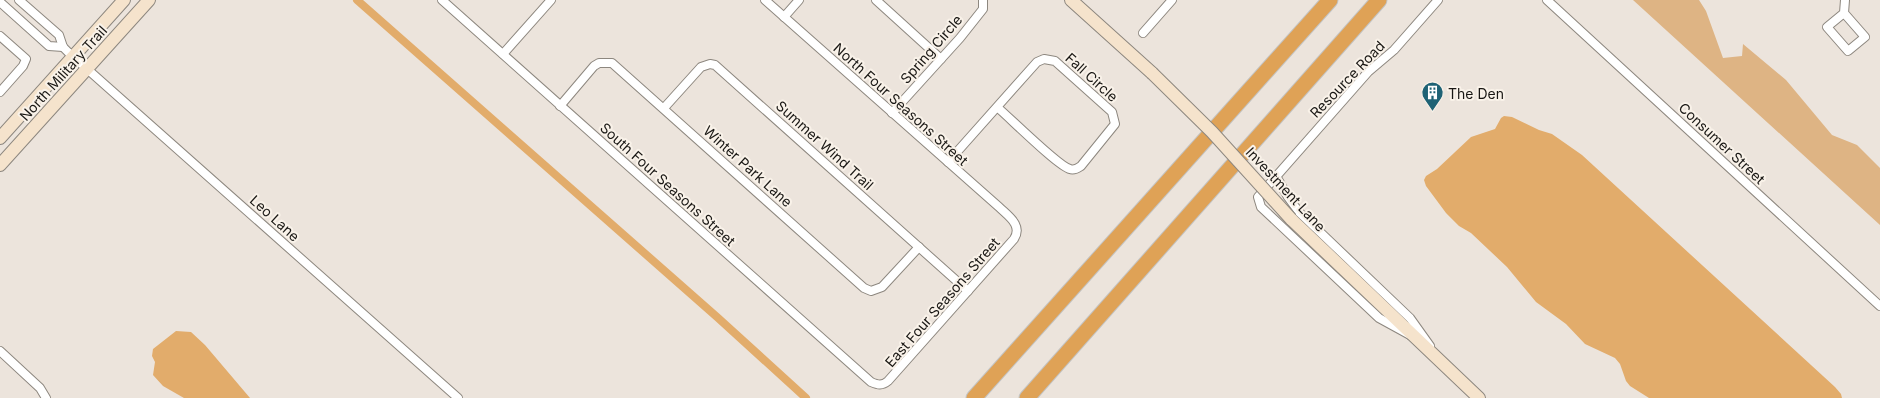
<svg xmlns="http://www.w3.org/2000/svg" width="1880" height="398" viewBox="0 0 1880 398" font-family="Inter,sans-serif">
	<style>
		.green { fill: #deb484 }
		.water { fill: #e2ac6b }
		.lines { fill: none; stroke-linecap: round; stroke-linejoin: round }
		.canal { stroke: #e2ac6b; stroke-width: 8 }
		.street-casing { stroke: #8d877f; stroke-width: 10 }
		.secondary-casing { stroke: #8d877f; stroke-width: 14 }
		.highway-casing { stroke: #c3c3c2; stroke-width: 17 }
		.street { stroke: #fff; stroke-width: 8 }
		.secondary { stroke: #f5e3cc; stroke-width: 12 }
		.highway { stroke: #dfa256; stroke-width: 15 }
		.secondary-bridge-casing { stroke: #8d877f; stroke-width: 14; stroke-linecap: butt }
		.secondary-bridge { stroke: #f5e3cc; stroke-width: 12 }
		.labels { text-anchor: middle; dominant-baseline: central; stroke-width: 4; stroke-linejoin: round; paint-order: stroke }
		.street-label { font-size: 14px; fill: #191714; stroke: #f9f2e9 }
		.poi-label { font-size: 14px; fill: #191714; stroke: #f9f2e9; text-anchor: start }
	</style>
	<rect width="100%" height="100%" fill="#ece4dc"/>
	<!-- green -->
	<path class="green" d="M 1633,0 L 1699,0 L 1706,11 L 1723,58 L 1742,56 L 1743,44 L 1786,80 L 1832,135 L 1857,145 L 1880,168 L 1880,225 Z"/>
	<!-- water -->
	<g class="water">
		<path d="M 1504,116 L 1512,117 L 1539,130 L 1552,134 L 1582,155 L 1835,387 L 1841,394 L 1842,398 L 1649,398 L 1630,386 L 1626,381 L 1620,364 L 1615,358 L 1585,344 L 1566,324 L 1536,302 L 1507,267 L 1471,233 L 1459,226 L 1446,213 L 1426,186 L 1424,180 L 1426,176 L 1437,169 L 1471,137 L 1495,129 L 1501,118 Z"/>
		<path d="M 176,331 L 191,332 L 205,345 L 250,398 L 184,398 L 163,386 L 153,375 L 155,362 L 152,356 L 153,349 Z"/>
	</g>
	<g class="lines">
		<!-- canal -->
		<path class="canal" d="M 357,0 L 717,317 L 806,398"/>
		<defs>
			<g id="street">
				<path d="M 19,0 L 59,35 L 63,47 L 68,52 L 458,398"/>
				<path d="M 442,0 L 871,382 C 878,385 882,386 888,381 L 1014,239 C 1023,225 1008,216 999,207 L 765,0"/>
				<path d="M 876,0 L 941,59"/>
				<path d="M 1547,0 L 1880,306"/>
				<path d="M 0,2 L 49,46 L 63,47"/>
				<path d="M 1844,13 L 1827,27 L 1848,51 L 1865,37 L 1844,13 L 1845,0"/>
				<path d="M 784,17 L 799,0"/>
				<path d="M 1143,33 L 1172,0"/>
				<path d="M 0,36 L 26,59 L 23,66 L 0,92"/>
				<path d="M 503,54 L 551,0"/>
				<path d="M 560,106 L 594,66 L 599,63 L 612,63 L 864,288 L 871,291 L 882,287 L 919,247"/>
				<path d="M 664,108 L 701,67 L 710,64 L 715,65 L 968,291"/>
				<path d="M 892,113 L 960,38 L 983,9 L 983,0"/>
				<path d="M 948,162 L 1037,62 L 1044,59 L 1055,61 L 1112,112 L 1115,124 L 1081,166 C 1078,168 1074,171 1070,169 C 1059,167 1009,117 997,107"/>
				<path d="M 1276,176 L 1288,197 L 1299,212 L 1410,318 L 1430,346"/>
				<path d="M 1410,335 L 1379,318 L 1261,207 L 1258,197 L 1368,72 L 1394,50 L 1438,0"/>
				<path d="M 0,351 L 40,388 L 46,398"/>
			</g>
			<g id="secondary">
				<path d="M 1071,0 L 1152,73"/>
				<path d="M 0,138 L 124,0"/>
				<path d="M 0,165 L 149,0"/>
				<path d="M 1291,219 L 1479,398"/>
			</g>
			<g id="highway">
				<path d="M 974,398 L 1330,0"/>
				<path d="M 1027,398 L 1379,0"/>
			</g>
		</defs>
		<!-- street casing -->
		<use href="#street" class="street-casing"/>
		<!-- secondary casing -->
		<use href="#secondary" class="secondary-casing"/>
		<!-- highway casing -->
		<use href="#highway" class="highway-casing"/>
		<!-- street -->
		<use href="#street" class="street"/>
		<!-- secondary -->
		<use href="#secondary" class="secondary"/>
		<!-- highway -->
		<use href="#highway" class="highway"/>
		<defs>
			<path id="secondary-bridge" d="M 1152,73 L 1212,132 L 1291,219"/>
		</defs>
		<!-- secondary-bridge casing -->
		<use href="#secondary-bridge" class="secondary-bridge-casing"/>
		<!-- secondary-bridge -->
		<use href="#secondary-bridge" class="secondary-bridge"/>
	</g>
	<!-- icons -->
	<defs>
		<symbol id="building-pin" viewBox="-11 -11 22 30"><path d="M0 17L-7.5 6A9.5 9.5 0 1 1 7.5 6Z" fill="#1e6275" stroke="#f9f2e9"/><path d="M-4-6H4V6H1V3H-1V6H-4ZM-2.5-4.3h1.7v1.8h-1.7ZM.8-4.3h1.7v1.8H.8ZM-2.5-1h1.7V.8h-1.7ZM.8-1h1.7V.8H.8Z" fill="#fff"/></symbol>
	</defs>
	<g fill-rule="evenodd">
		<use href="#building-pin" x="1420" y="80" width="25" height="34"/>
	</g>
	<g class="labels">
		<!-- street labels -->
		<g class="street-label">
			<text transform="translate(931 49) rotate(-49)">Spring Circle</text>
			<text transform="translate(63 73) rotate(-48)">North Military Trail</text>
			<text transform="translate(1092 77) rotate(42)">Fall Circle</text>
			<text transform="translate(1347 79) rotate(-46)">Resource Road</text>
			<text transform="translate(901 104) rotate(42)">North Four Seasons Street</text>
			<text transform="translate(1722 143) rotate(43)">Consumer Street</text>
			<text transform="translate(825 145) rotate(42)">Summer Wind Trail</text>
			<text transform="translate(748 166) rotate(42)">Winter Park Lane</text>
			<text transform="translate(668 184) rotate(42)">South Four Seasons Street</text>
			<text transform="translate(1286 189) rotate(47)">Investment Lane</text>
			<text transform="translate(275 218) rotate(42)">Leo Lane</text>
			<text transform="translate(942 302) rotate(-49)">East Four Seasons Street</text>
		</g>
		<!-- poi labels -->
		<g class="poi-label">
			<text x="1448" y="93">The Den</text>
		</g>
	</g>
</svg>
